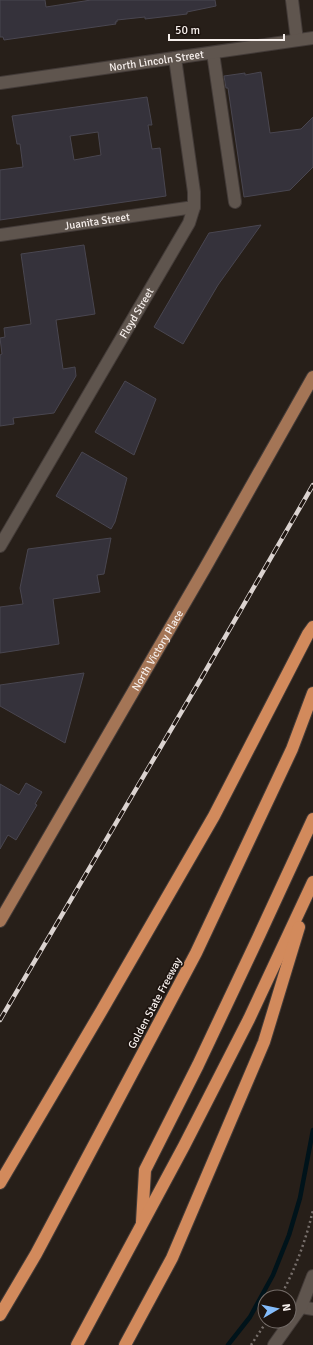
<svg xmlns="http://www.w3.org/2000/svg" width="313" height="1345" viewBox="0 0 313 1345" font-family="Signika,sans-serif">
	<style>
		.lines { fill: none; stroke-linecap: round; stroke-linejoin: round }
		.stream { stroke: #00131a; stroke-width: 4.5 }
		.building { fill: #35323b; stroke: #494650; fill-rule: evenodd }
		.minor-casing { stroke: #433b38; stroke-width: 14 }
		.major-casing { stroke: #433b38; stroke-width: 14 }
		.highway-casing { stroke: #433b38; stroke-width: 14 }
		.path { stroke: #776f6b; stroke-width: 2.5; stroke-dasharray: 2 3; stroke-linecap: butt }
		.minor { stroke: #5f554e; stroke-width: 12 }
		.major { stroke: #a47556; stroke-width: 12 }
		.highway { stroke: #d28a5c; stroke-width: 12 }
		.rail-casing { stroke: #dbd3d0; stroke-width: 4.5 }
		.rail { stroke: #1e1510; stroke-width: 3; stroke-dasharray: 9; stroke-linecap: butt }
		.labels { text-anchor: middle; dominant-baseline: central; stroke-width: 3.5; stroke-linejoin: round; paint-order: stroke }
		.street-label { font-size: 11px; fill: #f6efec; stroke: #1e1510 }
	</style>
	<rect width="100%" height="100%" fill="#271f19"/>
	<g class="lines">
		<!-- stream -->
		<path class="stream" d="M 228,1345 L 250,1317 L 273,1275 L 289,1235 L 300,1198 L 313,1130"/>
	</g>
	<!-- building -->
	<g class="building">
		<path d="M 0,0 L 45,0 L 46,7 L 91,0 L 215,0 L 216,6 L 187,12 L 187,14 L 145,19 L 145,17 L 117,20 L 117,22 L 115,22 L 116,24 L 4,40 L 3,37 L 0,37 Z"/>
		<path d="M 261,72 L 270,133 L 301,129 L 313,117 L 313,167 L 290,190 L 244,197 L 228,88 L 226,88 L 224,76 L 245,73 L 245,75 Z"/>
		<path d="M 147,97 L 152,125 L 148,125 L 152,149 L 160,148 L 166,196 L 0,220 L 0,170 L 23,167 L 20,144 L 17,144 L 12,116 ZM 98,132 L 101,155 L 74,160 L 70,136 Z"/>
		<path d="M 261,225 L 218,285 L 183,344 L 154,327 L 209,233 Z"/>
		<path d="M 84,245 L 95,314 L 56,320 L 63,369 L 75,367 L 76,376 L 54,413 L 13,418 L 14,424 L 0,426 L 0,355 L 2,354 L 0,338 L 5,337 L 4,328 L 31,324 L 21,254 Z"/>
		<path d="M 125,381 L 156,399 L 134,455 L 95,432 Z"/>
		<path d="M 82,452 L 127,478 L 115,522 L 111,529 L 56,496 Z"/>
		<path d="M 111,538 L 104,574 L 97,575 L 100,592 L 53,599 L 59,644 L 0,653 L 0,607 L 23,604 L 20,588 L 28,549 Z"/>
		<path d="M 84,673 L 65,743 L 0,706 L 0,685 Z"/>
		<path d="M 26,783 L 42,792 L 35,804 L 37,805 L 16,840 L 8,835 L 0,849 L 0,784 L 19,795 Z"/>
	</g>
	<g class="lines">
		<defs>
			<g id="minor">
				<path d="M 292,0 L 297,40"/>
				<path d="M 213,53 L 235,202"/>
				<path id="s1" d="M 0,83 L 313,38"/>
				<path id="s2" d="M 0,235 L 194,207"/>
				<path id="s3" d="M 0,546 L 189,223 L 194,207 L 194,192 L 175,58"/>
				<path d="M 301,1307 L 313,1309"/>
				<path d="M 274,1345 L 301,1307 L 313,1276"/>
			</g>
			<g id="major">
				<path id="s4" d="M 0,921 L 205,568 L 313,377"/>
			</g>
			<g id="highway">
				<path d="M 0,1183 L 102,1010 L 214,816 L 308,634 L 313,627"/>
				<path d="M 142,1222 L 145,1170 L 198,1065 L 258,938 L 313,819"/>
				<path d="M 0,1315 L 36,1254 L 196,953 L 292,749 L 313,693"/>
				<path d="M 77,1345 L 184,1146 L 249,1019 L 313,882"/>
				<path d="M 125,1345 L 172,1258 L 264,1042 L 299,927"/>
			</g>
		</defs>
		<!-- minor casing -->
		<use href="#minor" class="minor-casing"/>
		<!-- major casing -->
		<use href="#major" class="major-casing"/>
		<!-- highway casing -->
		<use href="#highway" class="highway-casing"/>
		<!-- path -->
		<g class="path">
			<path d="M 280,1297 C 295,1270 306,1240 313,1210"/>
			<path d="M 251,1345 L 267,1321"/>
		</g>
		<!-- minor -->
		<use href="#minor" class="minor"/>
		<!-- major -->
		<use href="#major" class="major"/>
		<!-- highway -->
		<use href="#highway" class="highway"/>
		<defs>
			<path id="rail" d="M 0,1020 L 202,677 L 313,485"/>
		</defs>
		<!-- rail casing -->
		<use href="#rail" class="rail-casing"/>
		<!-- rail -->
		<use href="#rail" class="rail"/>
	</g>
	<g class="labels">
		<!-- street labels -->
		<g class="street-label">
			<text stroke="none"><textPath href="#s1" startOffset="158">North Lincoln Street</textPath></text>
			<text stroke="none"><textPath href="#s2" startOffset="98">Juanita Street</textPath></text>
			<text stroke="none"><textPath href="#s3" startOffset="270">Floyd Street</textPath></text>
			<text stroke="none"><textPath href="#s4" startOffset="313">North Victory Place</textPath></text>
			<text transform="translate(155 1003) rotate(-62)">Golden State Freeway</text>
		</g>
	</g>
	<!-- north arrow -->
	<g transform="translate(277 1309) rotate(81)"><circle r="19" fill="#1e1510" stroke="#746c68"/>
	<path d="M0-3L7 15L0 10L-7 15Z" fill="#84bcfb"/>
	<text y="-6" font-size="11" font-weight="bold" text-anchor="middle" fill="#f6efec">N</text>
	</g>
	<!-- scale -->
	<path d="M169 34v6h115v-6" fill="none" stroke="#f6efec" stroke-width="2"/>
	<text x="175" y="34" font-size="12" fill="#f6efec" stroke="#1e1510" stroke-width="3" paint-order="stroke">50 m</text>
</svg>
